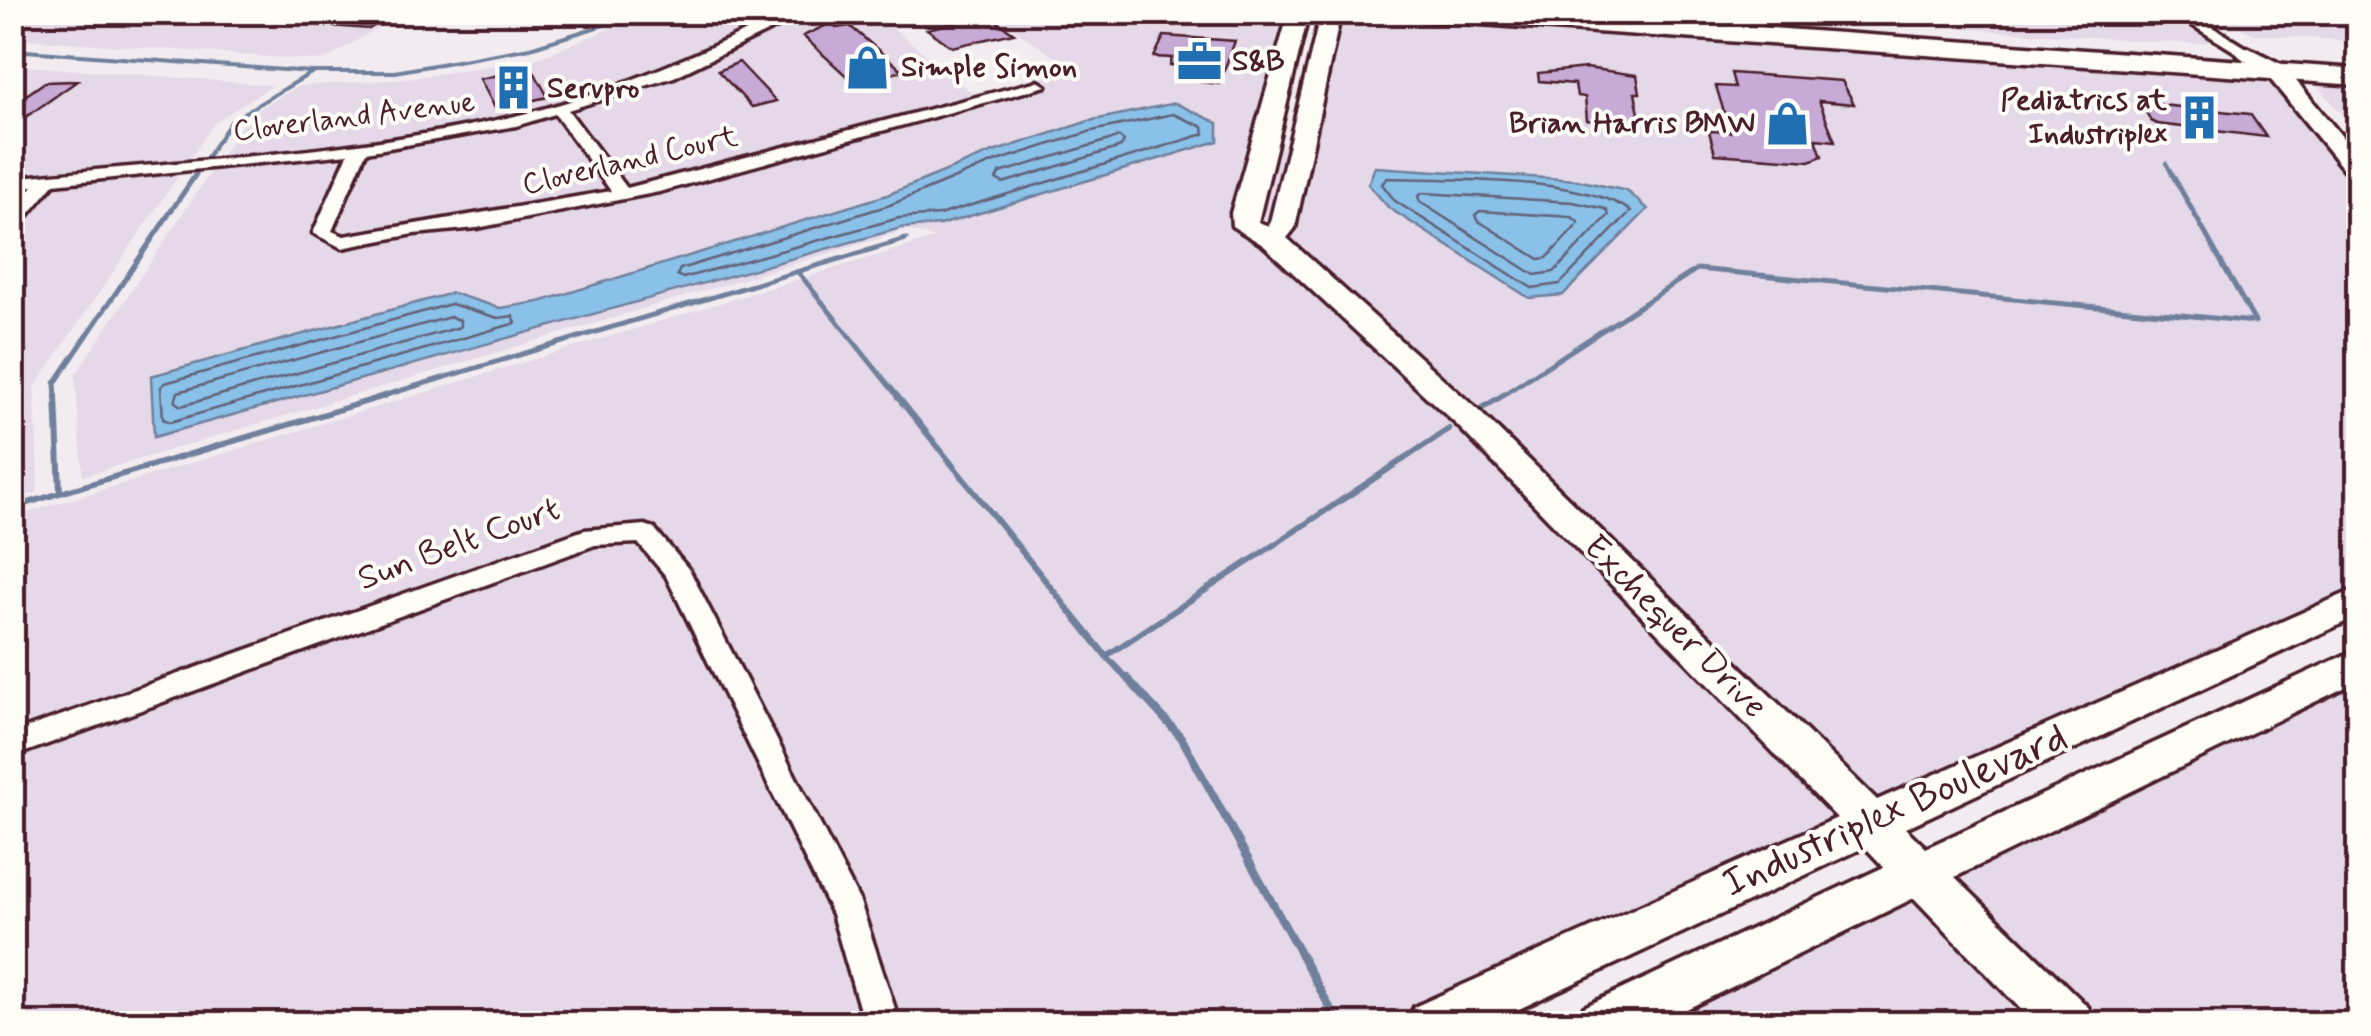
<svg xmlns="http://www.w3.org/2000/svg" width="2371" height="1036" viewBox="0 0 2371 1036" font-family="Mynerve,sans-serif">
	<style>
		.built { fill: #e5d8e8 }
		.water { fill: #8ac1e8; stroke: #70809c; stroke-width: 2.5 }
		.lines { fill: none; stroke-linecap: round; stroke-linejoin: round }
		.shore { stroke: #646077; stroke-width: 2.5 }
		.stream-far3 { stroke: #70809c; stroke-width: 4 }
		.stream-far2 { stroke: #70809c; stroke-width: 5 }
		.stream-far1 { stroke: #70809c; stroke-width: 6 }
		.stream { stroke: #70809c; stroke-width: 8 }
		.building { fill: #c8aad6; stroke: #4a1f2b; stroke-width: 2.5 }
		.street-casing { stroke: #4a1f2b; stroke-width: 7 }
		.secondary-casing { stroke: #4a1f2b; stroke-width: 7 }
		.highway-casing { stroke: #4a1f2b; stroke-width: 7 }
		.street { fill: #fdfcf7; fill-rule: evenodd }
		.secondary { fill: #fdfcf7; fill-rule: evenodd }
		.highway { fill: #fdfcf7; fill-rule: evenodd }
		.labels { text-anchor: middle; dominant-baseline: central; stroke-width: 8; stroke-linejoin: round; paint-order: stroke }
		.far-poi-label { font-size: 30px; font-weight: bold; fill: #4a1f2b; stroke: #fdfcf7; text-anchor: start }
		.far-street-label { font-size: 30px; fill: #4a1f2b; stroke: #fdfcf7 }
		.street-label { font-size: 35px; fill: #4a1f2b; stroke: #fdfcf7 }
		.near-street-label { font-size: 42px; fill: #4a1f2b; stroke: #fdfcf7 }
	</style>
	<rect width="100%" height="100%" fill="#f2ecf0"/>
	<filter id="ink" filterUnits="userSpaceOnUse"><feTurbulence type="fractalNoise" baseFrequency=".01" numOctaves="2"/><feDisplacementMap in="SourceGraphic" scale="20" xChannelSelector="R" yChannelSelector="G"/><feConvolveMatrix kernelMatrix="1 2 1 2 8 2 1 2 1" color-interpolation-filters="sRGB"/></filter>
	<g filter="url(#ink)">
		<!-- built -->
		<g class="built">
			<path d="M 874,12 L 978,98 L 1070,68 L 991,13 L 1290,13 L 1254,144 L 1298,148 L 1331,13 L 1409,13 L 2275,70 L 2358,171 L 2358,601 L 1427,1023 L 13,1024 L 13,517 L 935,238 L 907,230 L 83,476 L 75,375 L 248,116 L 299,86 L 405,79 L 538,58 L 648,13 L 796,13 L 682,65 L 497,129 L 642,88 L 811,13 Z"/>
			<path d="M 12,13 L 402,13 L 323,61 L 13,38 Z"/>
			<path d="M 1722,13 L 2164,13 L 2211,41 L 2196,44 Z"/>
			<path d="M 2203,13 L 2358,13 L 2358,42 L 2255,34 Z"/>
			<path d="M 12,65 L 273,85 L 215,122 L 35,387 L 38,492 L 13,500 Z"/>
			<path d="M 2305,72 L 2358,77 L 2358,132 L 2318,87 Z"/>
			<path d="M 2358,664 L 2358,1023 L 1604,1024 L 1879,892 Z"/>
		</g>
		<!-- water -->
		<g class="water">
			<path d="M 1175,103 L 1218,123 L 1218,141 L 940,225 L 901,228 L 154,437 L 151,376 L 452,293 L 500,308 L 539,302 L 887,195 L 990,153 L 1089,121 Z"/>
			<path d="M 1375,167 L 1577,180 L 1627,191 L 1648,209 L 1563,295 L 1529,298 L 1389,208 L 1368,184 Z"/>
		</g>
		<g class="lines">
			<!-- shore -->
			<g class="shore">
				<path d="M 1173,114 L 1203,127 L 1204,134 L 939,215 L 899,218 L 683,278 L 677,275 L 680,269 L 890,205 L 994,162 L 1092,131 Z"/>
				<path d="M 1119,137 L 1124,141 L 1121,147 L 1003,183 L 996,179 L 1000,173 Z"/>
				<path d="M 1387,178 C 1451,180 1579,176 1631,211 L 1560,284 L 1532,288 L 1395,201 L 1382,184 Z"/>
				<path d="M 1423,193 L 1573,202 L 1606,209 L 1609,215 L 1554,272 L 1535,275 L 1420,202 L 1418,196 Z"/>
				<path d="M 1480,211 L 1572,217 L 1579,223 L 1547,258 L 1539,259 L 1477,220 L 1475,215 Z"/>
				<path d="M 451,304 L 498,318 L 513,316 L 516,323 L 170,422 L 163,419 L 161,387 L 165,383 Z"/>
				<path d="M 450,317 L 460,320 L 460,327 L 181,406 L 175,402 L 178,392 Z"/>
			</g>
			<!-- stream-far3 -->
			<g class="stream-far3">
				<path d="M 2354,12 L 2358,21"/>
				<path d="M 12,50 L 312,72 L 395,72 L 530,48 L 610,23 L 627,12"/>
				<path d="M 2166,163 L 2173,176"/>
				<path d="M 194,176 L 232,120 L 311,73"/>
			</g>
			<!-- stream-far2 -->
			<g class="stream-far2">
				<path d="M 798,272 L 899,398"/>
				<path d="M 56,398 L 55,383 L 196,174"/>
				<path d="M 376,398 L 906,239"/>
				<path d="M 1498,398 L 1697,269 L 2255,322 L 2172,174"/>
			</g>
			<!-- stream-far1 -->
			<g class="stream-far1">
				<path d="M 897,396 L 1106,656 L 1449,429"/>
				<path d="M 1481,409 L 1502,396"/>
				<path d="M 60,493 L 385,396"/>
				<path d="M 12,508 L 60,493 L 56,396"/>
				<path d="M 1106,656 L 1128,680"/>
			</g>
			<!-- stream -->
			<path class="stream" d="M 1126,677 L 1181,737 L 1339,1024"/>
		</g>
		<!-- building -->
		<g class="building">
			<path d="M 321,12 L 397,12 L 369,29 L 320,25 Z"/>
			<path d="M 988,15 L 1014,33 L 952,47 L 927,29 Z"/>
			<path d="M 831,23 L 837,28 L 850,26 L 903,71 L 854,83 L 803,36 Z"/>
			<path d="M 1164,36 L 1235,41 L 1219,84 L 1200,82 L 1203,74 L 1186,72 L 1188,66 L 1170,65 L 1172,58 L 1154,57 Z"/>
			<path d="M 739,62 L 776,101 L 752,107 L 718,71 Z"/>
			<path d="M 532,68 L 548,97 L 495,108 L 480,79 Z"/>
			<path d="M 1586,68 L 1637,75 L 1640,93 L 1635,93 L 1641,124 L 1587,120 L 1585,97 L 1577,96 L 1575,84 L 1539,81 L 1538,73 Z"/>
			<path d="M 1731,73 L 1842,81 L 1854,104 L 1819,101 L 1835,141 L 1816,139 L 1822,156 L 1810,161 L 1715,154 L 1709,131 L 1730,132 L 1716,86 L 1735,87 Z"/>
			<path d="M 77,81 L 12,127 L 12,105 L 45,82 Z"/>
			<path d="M 2141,103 L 2250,114 L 2266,137 L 2157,124 L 2151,121 Z"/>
		</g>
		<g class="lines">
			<defs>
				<g id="street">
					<path d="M 788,12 L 808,12 L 674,77 L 568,110 L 627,188 L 1038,81 L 1046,86 L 659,192 L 477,228 L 414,234 L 342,248 L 313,233 L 348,154 L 54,184 L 19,226 L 12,227 L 12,210 L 33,186 L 12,188 L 12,178 C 177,161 350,154 511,117 C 608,95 698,54 788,12 ZM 555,114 L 611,191 L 344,236 L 332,231 L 366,152 L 516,126 Z"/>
					<path d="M 2171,12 L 2189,12 L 2255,53 L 2242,56 Z"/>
					<path d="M 645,525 L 654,528 L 690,571 L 860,902 L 900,1024 L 864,1024 L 832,914 L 666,576 L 638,543 L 595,545 L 12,757 L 12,733 L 584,530 Z"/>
				</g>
				<g id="secondary">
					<path d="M 1289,12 L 1309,12 L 1258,222 L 1269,226 L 1321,12 L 1341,12 L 1295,228 L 1287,238 L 1480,412 L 1877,800 L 2358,588 L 2358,616 L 1905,828 L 1926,848 L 2358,649 L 2358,681 L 1955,877 L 2088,1007 L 2095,1024 L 2035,1024 L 1914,898 L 1656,1024 L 1577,1024 L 1584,1007 L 1884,867 L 1865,847 L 1487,1024 L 1407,1024 L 1414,1007 L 1837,818 L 1458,426 L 1263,245 L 1232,226 L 1231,213 Z"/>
					<path d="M 2247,47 L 2283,65 L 2358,156 L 2358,178 L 2349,176 L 2267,75 L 2240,57 L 2236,53 L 2240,49 Z"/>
				</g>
				<path id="highway" d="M 1411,12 L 1542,12 L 2358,69 L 2358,85 L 1423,20 Z"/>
			</defs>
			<!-- street casing -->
			<use href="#street" class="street-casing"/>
			<!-- secondary casing -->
			<use href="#secondary" class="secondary-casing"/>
			<!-- highway casing -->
			<use href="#highway" class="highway-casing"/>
			<!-- street -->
			<use href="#street" class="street"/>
			<!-- secondary -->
			<use href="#secondary" class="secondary"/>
			<!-- highway -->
			<use href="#highway" class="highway"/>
		</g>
	</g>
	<!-- icons -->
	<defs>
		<symbol id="office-bare" viewBox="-9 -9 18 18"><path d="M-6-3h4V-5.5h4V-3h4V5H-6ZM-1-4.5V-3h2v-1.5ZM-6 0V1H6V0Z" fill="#1f6fb2" stroke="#fdfcf7" stroke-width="2.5" paint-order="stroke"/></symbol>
		<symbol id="shop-bare" viewBox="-9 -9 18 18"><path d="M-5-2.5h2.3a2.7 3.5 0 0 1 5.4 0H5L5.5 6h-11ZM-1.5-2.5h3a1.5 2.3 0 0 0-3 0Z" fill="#1f6fb2" stroke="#fdfcf7" stroke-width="2.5" paint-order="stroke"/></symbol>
		<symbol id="building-bare" viewBox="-9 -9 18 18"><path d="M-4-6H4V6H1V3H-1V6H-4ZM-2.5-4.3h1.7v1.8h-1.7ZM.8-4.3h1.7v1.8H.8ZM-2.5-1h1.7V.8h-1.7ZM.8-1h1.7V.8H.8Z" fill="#1f6fb2" stroke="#fdfcf7" stroke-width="2.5" paint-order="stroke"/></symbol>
	</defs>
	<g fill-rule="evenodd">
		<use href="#office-bare" x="1168" y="30" width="63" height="63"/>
		<use href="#shop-bare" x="836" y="36" width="63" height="63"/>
		<use href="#building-bare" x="482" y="56" width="63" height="63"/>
		<use href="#building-bare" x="2168" y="86" width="63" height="63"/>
		<use href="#shop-bare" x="1756" y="92" width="63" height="63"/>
	</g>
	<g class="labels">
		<!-- far-poi labels -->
		<g class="far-poi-label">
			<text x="1232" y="61">S&amp;B</text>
			<text x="901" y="67">Simple Simon</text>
			<text x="547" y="88">Servpro</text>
			<text x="2167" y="100" text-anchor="end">Pediatrics at<tspan x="2167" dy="34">Industriplex</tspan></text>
			<text x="1755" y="123" text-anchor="end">Brian Harris BMW</text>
		</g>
		<!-- far-street labels -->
		<g class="far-street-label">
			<text transform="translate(354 117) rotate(-7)">Cloverland Avenue</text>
			<text transform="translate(630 161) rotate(-13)">Cloverland Court</text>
		</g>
		<!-- street labels -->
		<g class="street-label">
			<text transform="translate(459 544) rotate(-20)">Sun Belt Court</text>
			<text transform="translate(1675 627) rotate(45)">Exchequer Drive</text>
		</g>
		<!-- near-street labels -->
		<g class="near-street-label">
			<text transform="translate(1895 811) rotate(-24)">Industriplex Boulevard</text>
		</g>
	</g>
	<!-- margin -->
	<rect width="2371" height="1036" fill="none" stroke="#fdfcf7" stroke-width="50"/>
	<rect x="25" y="25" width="2321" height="986" fill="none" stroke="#4a1f2b" stroke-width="4" filter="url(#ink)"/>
</svg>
